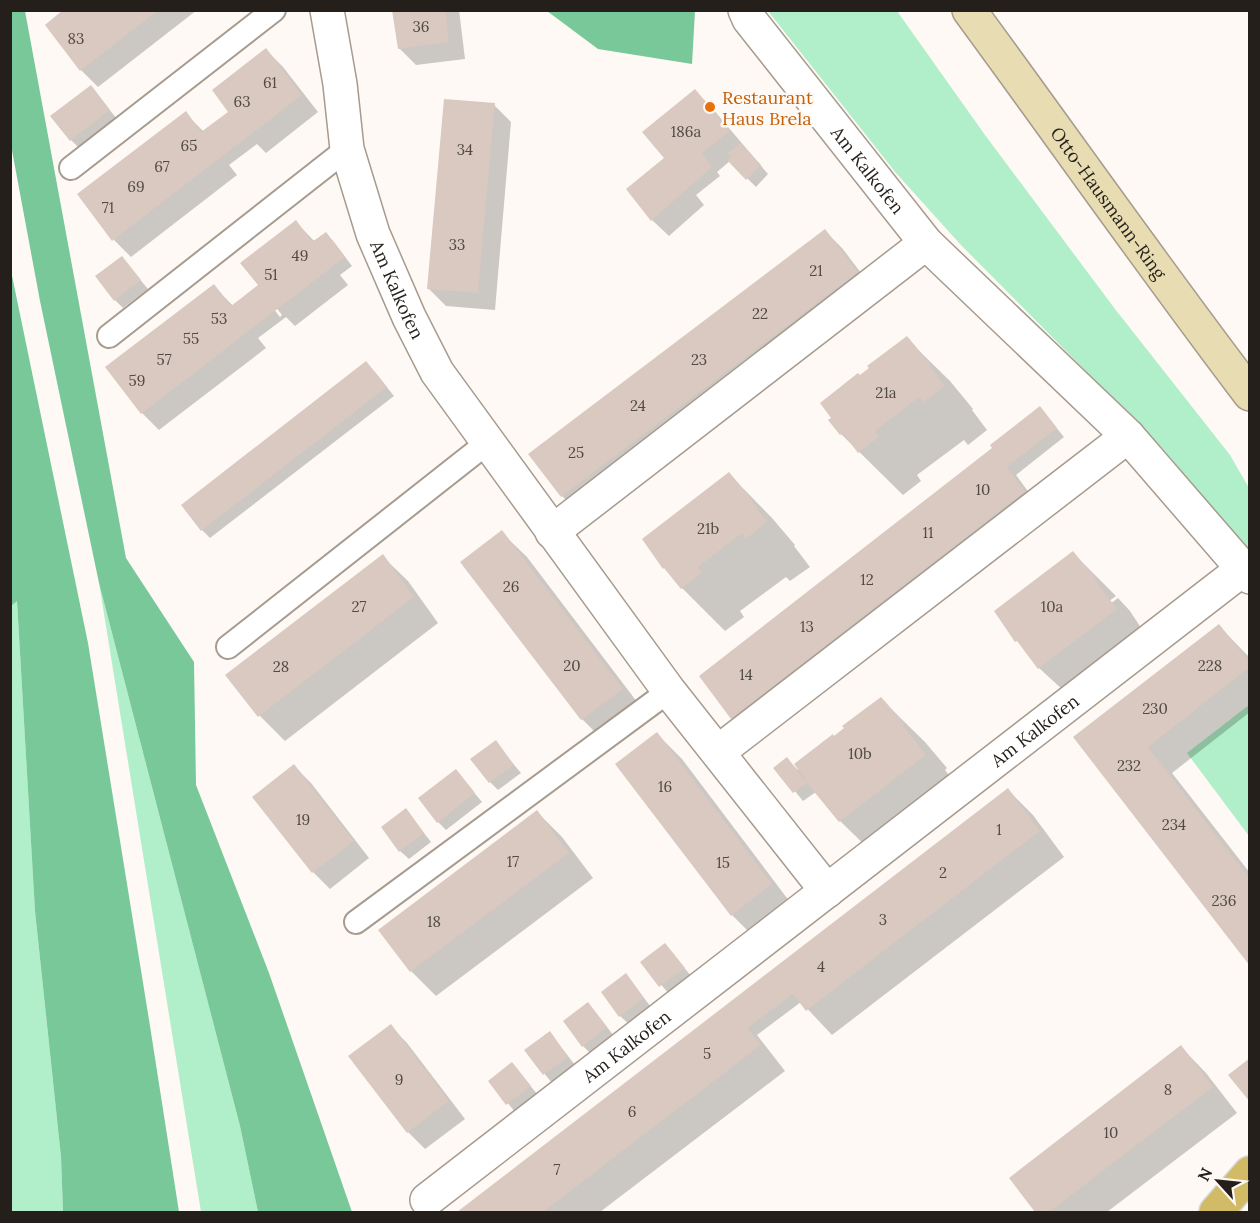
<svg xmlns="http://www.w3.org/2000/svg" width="1260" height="1223" viewBox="0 0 1260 1223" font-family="Lora,serif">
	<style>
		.green { fill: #b0efc9 }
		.forest { fill: #79c89a }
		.shadow { fill: #0003; fill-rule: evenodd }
		.building { fill: #d9c9c0 }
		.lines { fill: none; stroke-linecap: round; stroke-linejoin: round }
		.lane-casing { stroke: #a79b8f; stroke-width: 26 }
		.street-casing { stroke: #a79b8f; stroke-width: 36 }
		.secondary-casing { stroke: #a79b8f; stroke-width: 36 }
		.primary-casing { stroke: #d8d7d6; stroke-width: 36 }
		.lane { stroke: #fff; stroke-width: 22 }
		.street { stroke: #fff; stroke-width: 33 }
		.secondary { stroke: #e8ddb2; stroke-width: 33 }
		.primary { stroke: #d2bb66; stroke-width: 33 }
		.food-dot { fill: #e8710a; stroke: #fef9f4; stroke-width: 2 }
		.labels { text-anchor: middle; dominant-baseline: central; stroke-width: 5; stroke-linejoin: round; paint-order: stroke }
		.number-label { font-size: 15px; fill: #514a44 }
		.food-label { font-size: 18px; fill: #c56008; stroke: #fef9f4; text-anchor: start }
		.street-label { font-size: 18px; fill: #241f1a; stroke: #fef9f4 }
	</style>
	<rect width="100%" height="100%" fill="#fef9f4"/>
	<!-- green -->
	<g class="green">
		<path d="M 768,11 L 897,11 L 985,135 L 1115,309 L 1230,455 L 1249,488 L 1249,551 L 1164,450 L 960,244 L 896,173 Z"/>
		<path d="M 99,583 L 240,1126 L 258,1212 L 201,1212 Z"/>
		<path d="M 17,601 L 35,911 L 61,1157 L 63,1212 L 11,1212 L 10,606 Z"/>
		<path d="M 1249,705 L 1249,836 L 1187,753 Z"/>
	</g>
	<!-- forest -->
	<g class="forest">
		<path d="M 10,11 L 25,11 L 126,558 L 194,662 L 196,785 L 269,973 L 352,1212 L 258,1212 L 240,1126 L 99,583 L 40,301 L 11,145 Z"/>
		<path d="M 547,11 L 695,11 L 692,64 L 598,49 Z"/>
		<path d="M 10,266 L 88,643 L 150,1026 L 179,1212 L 63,1212 L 61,1157 L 35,911 L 17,601 L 11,606 Z"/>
	</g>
	<!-- shadow -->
	<g class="shadow">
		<path d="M 66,10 L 197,10 L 98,87 L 81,70 L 47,25 Z"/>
		<path d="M 394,10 L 459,10 L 465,59 L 416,65 L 399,48 Z"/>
		<path d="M 266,50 L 283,67 L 318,112 L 266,153 L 257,144 L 229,165 L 237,175 L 131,257 L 114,240 L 185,113 L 204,132 L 233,119 Z"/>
		<path d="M 91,87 L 117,119 L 79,148 L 71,140 Z"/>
		<path d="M 695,91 L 712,108 L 768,174 L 756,187 L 730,161 L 717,172 L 720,176 L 696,195 L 704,205 L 669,236 L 652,220 L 666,158 Z"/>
		<path d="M 494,105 L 511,122 L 495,310 L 446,306 L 428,288 Z"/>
		<path d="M 296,222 L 315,242 L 326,234 L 334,242 L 352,266 L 340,275 L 348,285 L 295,326 L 286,317 L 258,338 L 266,348 L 159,430 L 142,413 L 107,368 L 214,286 L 233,306 L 257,287 ZM 262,294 L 266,294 L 282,315 L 280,317 Z"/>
		<path d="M 825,231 L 842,248 L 874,290 L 579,513 L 562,496 Z"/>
		<path d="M 122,258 L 148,289 L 123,308 L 115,300 Z"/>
		<path d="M 906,338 L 950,381 L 973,409 L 972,410 L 987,430 L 968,445 L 964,440 L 917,475 L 921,481 L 903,495 L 841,434 L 860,377 Z"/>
		<path d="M 374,371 L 394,396 L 210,538 L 202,530 L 183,505 Z"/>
		<path d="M 1040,408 L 1064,437 L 1016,475 L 1041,509 L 749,735 L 732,718 L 994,448 Z"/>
		<path d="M 729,474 L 772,518 L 795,545 L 794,546 L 810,567 L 790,581 L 786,577 L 740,611 L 744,617 L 725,631 L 682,588 Z"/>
		<path d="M 501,532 L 527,557 L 647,715 L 607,744 L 582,719 Z"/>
		<path d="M 1073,553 L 1116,596 L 1083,620 L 1086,622 L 1118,598 L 1130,611 L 1153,646 L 1077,703 L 1039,668 Z"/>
		<path d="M 382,556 L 408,581 L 438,623 L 285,741 L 260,716 L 227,675 Z"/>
		<path d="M 1219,626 L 1250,658 L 1250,712 L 1172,773 L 1250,873 L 1250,964 L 1076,737 Z"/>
		<path d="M 881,699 L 925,742 L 947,768 L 945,770 L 962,791 L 877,857 L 840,821 L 816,792 L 803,801 L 776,768 L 787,759 L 798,770 Z"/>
		<path d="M 657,734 L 682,759 L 796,910 L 757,940 L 732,915 Z"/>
		<path d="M 495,742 L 521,773 L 498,790 L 490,782 Z"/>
		<path d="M 294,766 L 311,783 L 369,858 L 330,889 L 313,872 Z"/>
		<path d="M 456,771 L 482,802 L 446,830 L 438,822 Z"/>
		<path d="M 1008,790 L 1033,815 L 1064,857 L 832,1035 L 801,1002 L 757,1035 L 785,1071 L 600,1212 L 460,1212 Z"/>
		<path d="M 406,810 L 431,842 L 409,859 L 400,851 Z"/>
		<path d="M 537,812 L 562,837 L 593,878 L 436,996 L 411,971 L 380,930 Z"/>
		<path d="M 665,945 L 692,977 L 669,994 L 642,962 Z"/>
		<path d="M 626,975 L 651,1007 L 629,1024 L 620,1016 Z"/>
		<path d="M 596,1013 L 614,1036 L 591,1054 L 583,1046 Z"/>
		<path d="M 390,1026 L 407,1043 L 465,1119 L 425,1149 L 408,1132 Z"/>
		<path d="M 550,1033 L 575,1065 L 552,1083 L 526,1051 Z"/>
		<path d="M 1181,1047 L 1206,1073 L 1237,1113 L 1107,1212 L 1037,1212 L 1011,1178 Z"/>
		<path d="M 512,1064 L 538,1095 L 515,1112 L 490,1081 Z"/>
	</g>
	<!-- building -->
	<g class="building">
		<path d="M 63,10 L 159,10 L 80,71 L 45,25 Z"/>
		<path d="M 392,10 L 445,10 L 449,42 L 398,49 Z"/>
		<path d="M 266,48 L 302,95 L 112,241 L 77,194 L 186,111 L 201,132 L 228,112 L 212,90 Z"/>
		<path d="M 91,85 L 110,110 L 70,141 L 50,116 Z"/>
		<path d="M 695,89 L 730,131 L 702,153 L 712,167 L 651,221 L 626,189 L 664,158 L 642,132 Z"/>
		<path d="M 444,99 L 495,103 L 478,293 L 427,289 Z"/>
		<path d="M 741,143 L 761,165 L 746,180 L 727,160 L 731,157 L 727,153 Z"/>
		<path d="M 296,220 L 312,242 L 326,232 L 345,257 L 141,414 L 105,367 L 214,284 L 231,306 L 244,296 L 258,285 L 240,263 Z"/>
		<path d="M 825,229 L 858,272 L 561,497 L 528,454 Z"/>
		<path d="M 122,256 L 141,280 L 114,301 L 95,276 Z"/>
		<path d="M 907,336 L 931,365 L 930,366 L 945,386 L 924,402 L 919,397 L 875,431 L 879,437 L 858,453 L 843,433 L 840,435 L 828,420 L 831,418 L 820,403 L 858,373 L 860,375 L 869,368 L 867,366 Z"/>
		<path d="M 366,361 L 387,387 L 201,531 L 181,505 Z"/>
		<path d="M 1040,406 L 1057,428 L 1007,467 L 1025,491 L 731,719 L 699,676 L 992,448 L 990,445 Z"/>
		<path d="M 729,472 L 753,501 L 752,502 L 767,522 L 746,539 L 742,533 L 698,567 L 702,573 L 681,589 L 664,568 L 663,569 L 642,539 Z"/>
		<path d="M 502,530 L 623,689 L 581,720 L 460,562 Z"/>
		<path d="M 1073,551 L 1085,566 L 1086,566 L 1097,580 L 1095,580 L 1117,609 L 1038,669 L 1017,641 L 1015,642 L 994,611 Z"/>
		<path d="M 383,554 L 414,597 L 258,717 L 225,675 Z"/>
		<path d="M 1219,624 L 1250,663 L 1250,667 L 1148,747 L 1250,879 L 1250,966 L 1073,737 Z"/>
		<path d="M 881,697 L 905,724 L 903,725 L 926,755 L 839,822 L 807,783 L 793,793 L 773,768 L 787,757 L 805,781 L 806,780 L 794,764 L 833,734 L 834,736 L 844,728 L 842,726 Z"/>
		<path d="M 657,732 L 772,884 L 731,916 L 615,764 Z"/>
		<path d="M 496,740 L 514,765 L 489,783 L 470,759 Z"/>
		<path d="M 294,764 L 354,841 L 312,873 L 252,797 Z"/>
		<path d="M 456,769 L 475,793 L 437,823 L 418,798 Z"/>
		<path d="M 1008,788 L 1040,831 L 929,916 L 806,1011 L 793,994 L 747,1028 L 761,1045 L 543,1212 L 457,1212 Z"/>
		<path d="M 406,808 L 424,833 L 399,852 L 381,827 Z"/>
		<path d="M 537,810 L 569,853 L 410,972 L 378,930 Z"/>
		<path d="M 665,943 L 685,968 L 659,987 L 640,962 Z"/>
		<path d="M 626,973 L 644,998 L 619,1017 L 601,992 Z"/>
		<path d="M 588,1002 L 607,1027 L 582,1047 L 563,1021 Z"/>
		<path d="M 391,1024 L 449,1101 L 407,1133 L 348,1056 Z"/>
		<path d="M 550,1031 L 568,1057 L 543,1075 L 524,1050 Z"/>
		<path d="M 1181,1045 L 1213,1087 L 1049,1212 L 1035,1212 L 1009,1178 Z"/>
		<path d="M 1250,1058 L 1250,1102 L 1228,1075 Z"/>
		<path d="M 512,1062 L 531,1086 L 506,1105 L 488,1081 Z"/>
	</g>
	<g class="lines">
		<defs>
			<g id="lane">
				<path d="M 71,168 L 274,10"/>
				<path d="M 109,336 L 347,149"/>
				<path d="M 228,647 L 487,443"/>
				<path d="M 356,922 L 669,691"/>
			</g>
			<g id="street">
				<path id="s1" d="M 327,10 L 340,84 L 347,149 L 373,234 L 409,317 L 437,372 L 669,691 L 827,891"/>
				<path id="s2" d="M 745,10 L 749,19 L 926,243 L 1128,436 L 1250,577"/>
				<path d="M 552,532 L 926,243"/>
				<path d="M 718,752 L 1128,436"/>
				<path id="s3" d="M 427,1200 L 1243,569"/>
			</g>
			<g id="secondary">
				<path id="s4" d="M 969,10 C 1063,138 1154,268 1250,394"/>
			</g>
			<path id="primary" d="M 1216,1212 L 1250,1173"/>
		</defs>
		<!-- lane casing -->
		<use href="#lane" class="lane-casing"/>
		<!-- street casing -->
		<use href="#street" class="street-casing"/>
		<!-- secondary casing -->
		<use href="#secondary" class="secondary-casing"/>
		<!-- primary casing -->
		<use href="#primary" class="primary-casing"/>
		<!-- lane -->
		<use href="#lane" class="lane"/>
		<!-- street -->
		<use href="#street" class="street"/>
		<!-- secondary -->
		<use href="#secondary" class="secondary"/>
		<!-- primary -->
		<use href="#primary" class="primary"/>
	</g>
	<!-- markers -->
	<circle class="food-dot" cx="710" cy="107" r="6"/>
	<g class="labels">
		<!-- number labels -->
		<g class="number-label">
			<text x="421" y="26">36</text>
			<text x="76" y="38">83</text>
			<text x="270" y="82">61</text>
			<text x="242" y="101">63</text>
			<text x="686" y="131">186a</text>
			<text x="189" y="145">65</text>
			<text x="465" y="149">34</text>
			<text x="162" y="166">67</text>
			<text x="136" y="186">69</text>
			<text x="108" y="207">71</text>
			<text x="457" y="244">33</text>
			<text x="300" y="255">49</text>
			<text x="816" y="270">21</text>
			<text x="271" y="274">51</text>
			<text x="760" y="313">22</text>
			<text x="219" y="318">53</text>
			<text x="191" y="338">55</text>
			<text x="164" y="359">57</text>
			<text x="699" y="359">23</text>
			<text x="137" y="380">59</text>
			<text x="886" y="392">21a</text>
			<text x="638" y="405">24</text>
			<text x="576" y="452">25</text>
			<text x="983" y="489">10</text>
			<text x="708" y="528">21b</text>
			<text x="928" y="532">11</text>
			<text x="867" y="579">12</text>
			<text x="511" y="586">26</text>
			<text x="359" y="606">27</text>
			<text x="1052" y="606">10a</text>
			<text x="807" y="626">13</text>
			<text x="572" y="665">20</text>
			<text x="1210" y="665">228</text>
			<text x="281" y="666">28</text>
			<text x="746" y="674">14</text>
			<text x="1155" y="708">230</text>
			<text x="860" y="753">10b</text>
			<text x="1129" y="765">232</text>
			<text x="665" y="786">16</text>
			<text x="303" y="819">19</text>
			<text x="1174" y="824">234</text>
			<text x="999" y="829">1</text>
			<text x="513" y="861">17</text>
			<text x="723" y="862">15</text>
			<text x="943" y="872">2</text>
			<text x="1224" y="900">236</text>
			<text x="883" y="919">3</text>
			<text x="434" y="921">18</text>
			<text x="821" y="966">4</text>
			<text x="707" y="1053">5</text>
			<text x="399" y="1079">9</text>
			<text x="1168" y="1089">8</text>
			<text x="632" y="1111">6</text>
			<text x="1111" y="1132">10</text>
			<text x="557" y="1169">7</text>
		</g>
		<!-- food labels -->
		<g class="food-label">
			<text x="722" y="97">Restaurant<tspan x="722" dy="21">Haus Brela</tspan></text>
		</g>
		<!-- street labels -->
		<g class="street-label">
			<text stroke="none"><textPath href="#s2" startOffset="202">Am Kalkofen</textPath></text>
			<text stroke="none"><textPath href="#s4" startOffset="238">Otto-Hausmann-Ring</textPath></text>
			<text stroke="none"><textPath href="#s1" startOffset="290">Am Kalkofen</textPath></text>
			<text stroke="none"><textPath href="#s3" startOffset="768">Am Kalkofen</textPath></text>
			<text stroke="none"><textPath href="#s3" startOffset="252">Am Kalkofen</textPath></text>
		</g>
	</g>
	<!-- border -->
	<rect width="1260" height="1223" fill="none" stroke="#241f1a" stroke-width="24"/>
	<!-- north arrow -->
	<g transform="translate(1218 1181) rotate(297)" stroke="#fef9f4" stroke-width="4.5" paint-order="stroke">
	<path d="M0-4.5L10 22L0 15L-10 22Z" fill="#241f1a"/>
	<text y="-9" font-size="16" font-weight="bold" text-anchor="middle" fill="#241f1a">N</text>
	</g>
</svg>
